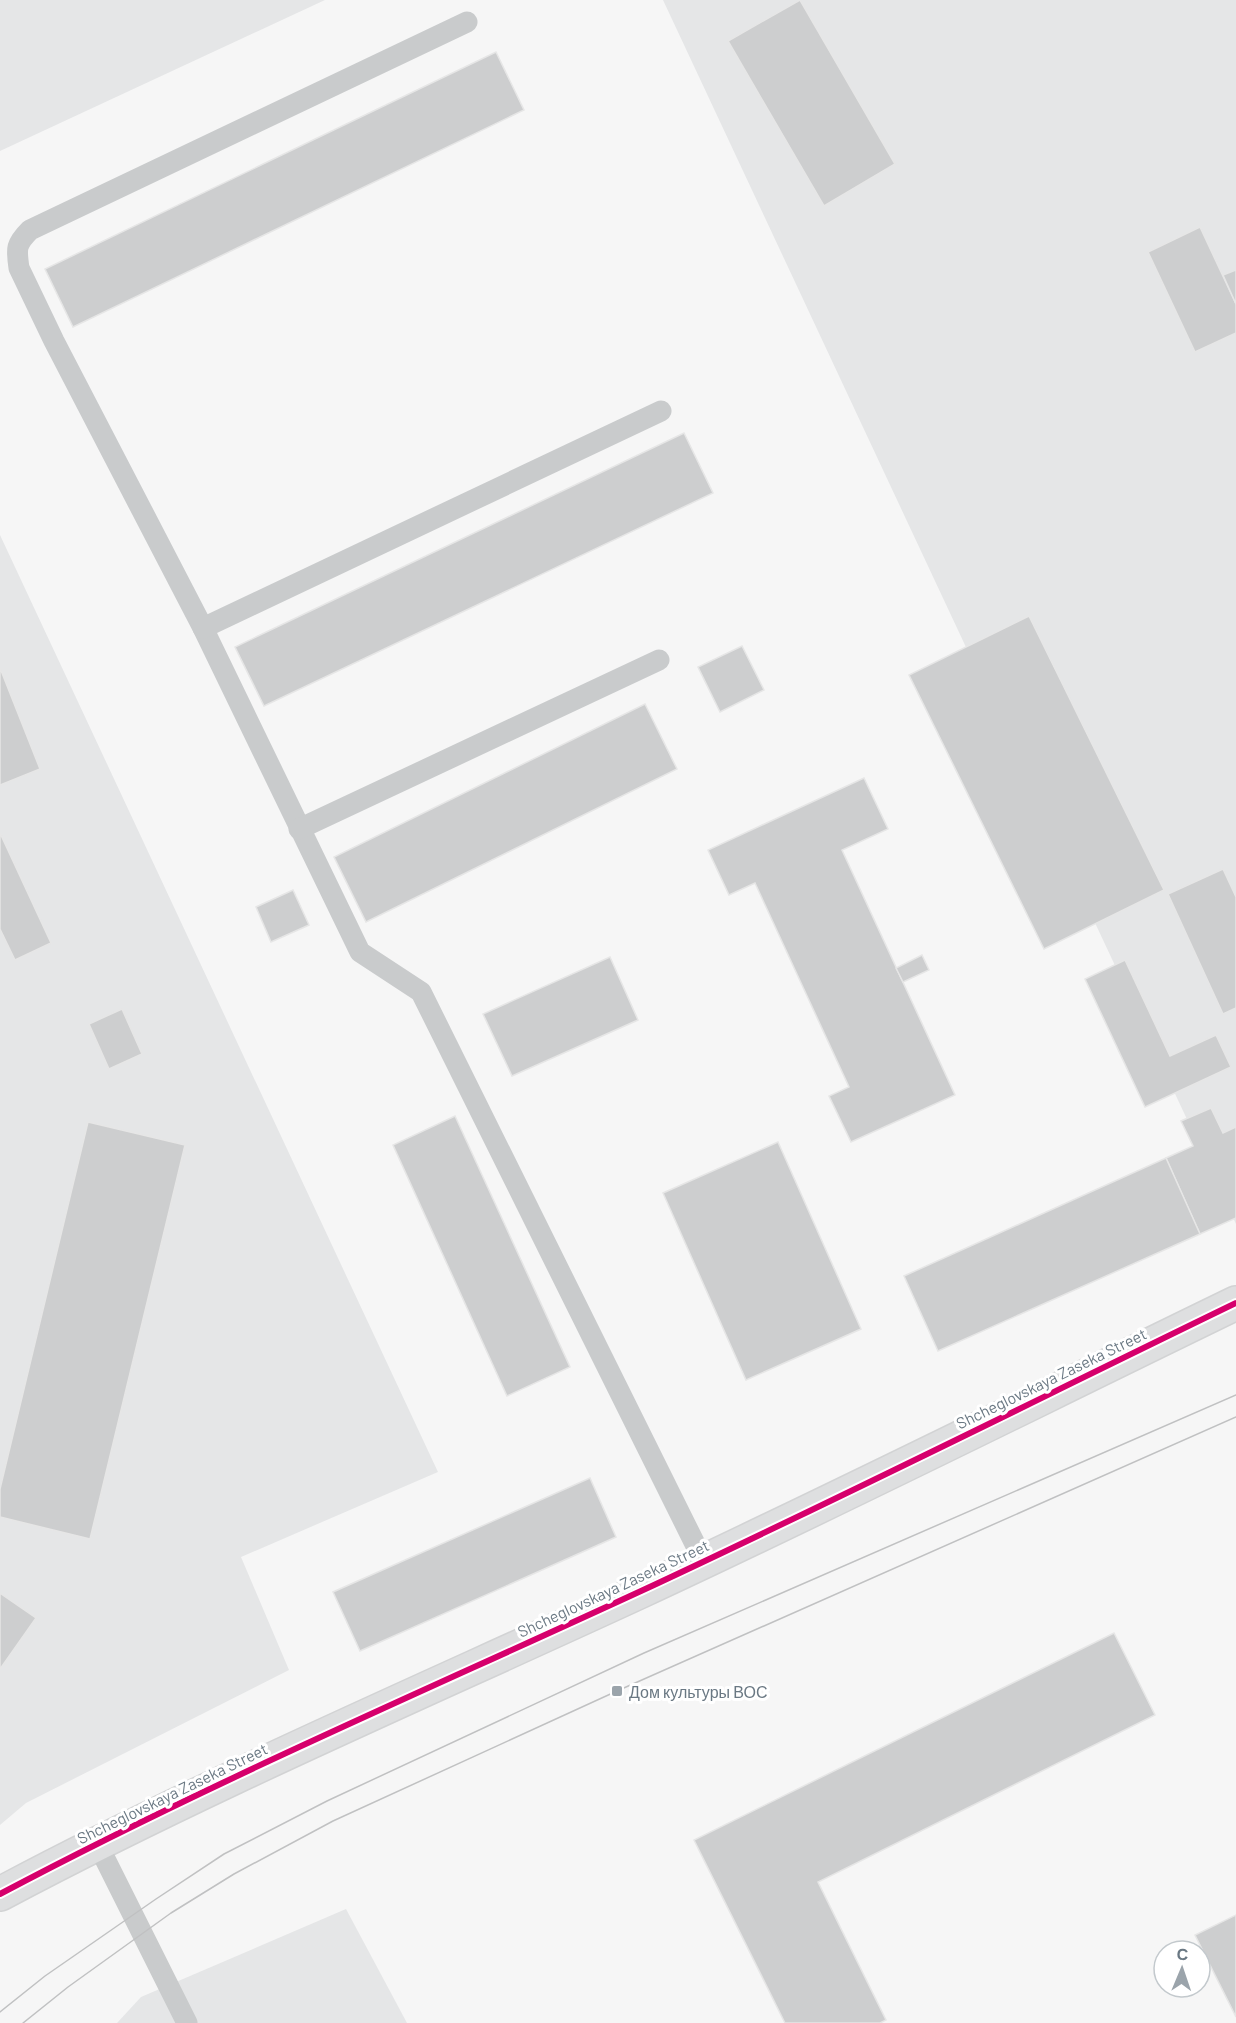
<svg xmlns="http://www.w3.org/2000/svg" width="1236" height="2023" viewBox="0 0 1236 2023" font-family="Barlow,sans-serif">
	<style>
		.built { fill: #e5e6e7 }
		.building { fill: #cdcecf; stroke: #e6e6e6; stroke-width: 1.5 }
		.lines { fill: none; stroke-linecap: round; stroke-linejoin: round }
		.secondary-casing { stroke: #d2d3d4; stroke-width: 36 }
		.lane { stroke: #c9cbcc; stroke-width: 21 }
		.secondary { stroke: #dedfe0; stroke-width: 33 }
		.tram { stroke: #c0c1c2; stroke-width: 1.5 }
		.cycleway-casing { stroke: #fff; stroke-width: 10 }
		.cycleway { stroke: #d6006c; stroke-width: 6 }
		.poi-dot { fill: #9ba4ab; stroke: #fff; stroke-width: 2 }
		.labels { text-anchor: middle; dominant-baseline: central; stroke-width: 6; stroke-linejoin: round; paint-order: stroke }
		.street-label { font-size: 16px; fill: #6a7883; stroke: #fff }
		.poi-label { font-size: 16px; fill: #6a7883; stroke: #fff; text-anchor: start }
	</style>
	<rect width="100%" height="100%" fill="#f6f6f6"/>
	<!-- built -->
	<g class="built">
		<path d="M 0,0 L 325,0 L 0,151 Z"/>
		<path d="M 663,0 L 1236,0 L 1236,1224 Z"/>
		<path d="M 0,535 L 438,1472 L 241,1557 L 289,1670 L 26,1803 L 0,1825 Z"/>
		<path d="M 346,1909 L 407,2023 L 117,2023 L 141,1997 Z"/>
	</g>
	<!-- building -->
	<g class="building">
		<path d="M 800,0 L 895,164 L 824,206 L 728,41 Z"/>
		<path d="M 496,52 L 524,110 L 73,327 L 45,269 Z"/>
		<path d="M 1200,227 L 1236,304 L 1236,333 L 1195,352 L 1148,252 Z"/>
		<path d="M 1236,270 L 1236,304 L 1223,275 Z"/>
		<path d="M 684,433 L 713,493 L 264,706 L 235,647 Z"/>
		<path d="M 1029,616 L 1164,890 L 1044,949 L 909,675 Z"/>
		<path d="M 742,646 L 764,690 L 720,712 L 698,667 Z"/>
		<path d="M 0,668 L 40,769 L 0,785 Z"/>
		<path d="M 645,704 L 677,769 L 366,922 L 334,857 Z"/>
		<path d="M 864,778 L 888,829 L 842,850 L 955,1095 L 851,1142 L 829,1096 L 849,1087 L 755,883 L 729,895 L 708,850 Z"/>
		<path d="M 0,833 L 51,943 L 15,960 L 0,929 Z"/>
		<path d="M 1223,869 L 1236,897 L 1236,1008 L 1223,1014 L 1168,894 Z"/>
		<path d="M 293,890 L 309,925 L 271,942 L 256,907 Z"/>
		<path d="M 922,955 L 929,970 L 903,982 L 896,968 Z"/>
		<path d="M 610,957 L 638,1020 L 512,1076 L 483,1014 Z"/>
		<path d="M 1125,960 L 1170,1056 L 1216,1035 L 1231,1067 L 1145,1107 L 1085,979 Z"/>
		<path d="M 122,1009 L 142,1054 L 109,1069 L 89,1024 Z"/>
		<path d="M 1211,1108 L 1223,1133 L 1236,1127 L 1236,1218 L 1200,1234 L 1166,1158 L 1193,1146 L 1181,1121 Z"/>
		<path d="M 455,1116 L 570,1367 L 507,1396 L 393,1145 Z"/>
		<path d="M 88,1122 L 185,1145 L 90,1539 L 0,1517 L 0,1489 Z"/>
		<path d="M 778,1142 L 861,1329 L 746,1380 L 663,1193 Z"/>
		<path d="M 1166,1158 L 1200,1234 L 938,1351 L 904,1276 Z"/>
		<path d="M 590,1478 L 616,1537 L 360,1651 L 333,1592 Z"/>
		<path d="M 0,1593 L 36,1618 L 0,1669 Z"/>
		<path d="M 1114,1633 L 1155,1715 L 818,1882 L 886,2020 L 880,2023 L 785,2023 L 694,1840 Z"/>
		<path d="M 1236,1915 L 1236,2017 L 1195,1935 Z"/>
	</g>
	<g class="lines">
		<defs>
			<path id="secondary" d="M 0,1894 C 209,1783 427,1690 641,1591 C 841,1498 1038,1399 1236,1303"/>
		</defs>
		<!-- secondary casing -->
		<use href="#secondary" class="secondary-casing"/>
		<!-- lane -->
		<g class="lane">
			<path d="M 467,22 L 30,230 C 16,244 16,248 19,268 L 54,341 L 203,628 L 360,952 L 421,992 L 704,1562"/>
			<path d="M 203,628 L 661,411"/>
			<path d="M 299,829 L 659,660"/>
			<path d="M 97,1843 L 187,2023"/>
		</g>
		<!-- secondary -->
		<use href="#secondary" class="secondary"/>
		<!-- tram -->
		<g class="tram">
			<path d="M 0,2012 L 45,1976 L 156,1899 L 224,1854 L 327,1801 L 644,1653 L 1236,1395"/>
			<path d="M 23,2023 L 68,1987 L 171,1913 L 234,1874 L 333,1821 L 617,1691 L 1236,1417"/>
		</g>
		<defs>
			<path id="cycleway" d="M 0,1894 C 209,1783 427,1690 641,1591 C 841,1498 1038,1399 1236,1303"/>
		</defs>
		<!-- cycleway casing -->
		<use href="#cycleway" class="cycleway-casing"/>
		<!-- cycleway -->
		<use href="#cycleway" class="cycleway"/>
	</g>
	<!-- markers -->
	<rect class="poi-dot" x="611" y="1685" width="12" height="12" rx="3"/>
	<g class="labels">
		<!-- street labels -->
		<g class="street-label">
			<text transform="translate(1051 1378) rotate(-26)">Shcheglovskaya Zaseka Street</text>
			<text transform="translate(613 1588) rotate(-25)">Shcheglovskaya Zaseka Street</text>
			<text transform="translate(172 1793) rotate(-26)">Shcheglovskaya Zaseka Street</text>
		</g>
		<!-- poi labels -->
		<g class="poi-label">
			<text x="629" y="1691">Дом культуры ВОС</text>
		</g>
	</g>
	<!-- north arrow -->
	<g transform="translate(1182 1969) rotate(2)"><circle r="28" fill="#ffffff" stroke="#c3c9cd" stroke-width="1.5"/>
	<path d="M0-4.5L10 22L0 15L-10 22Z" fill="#9ba4ab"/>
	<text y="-9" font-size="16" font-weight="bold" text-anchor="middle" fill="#6a7883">С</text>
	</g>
</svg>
